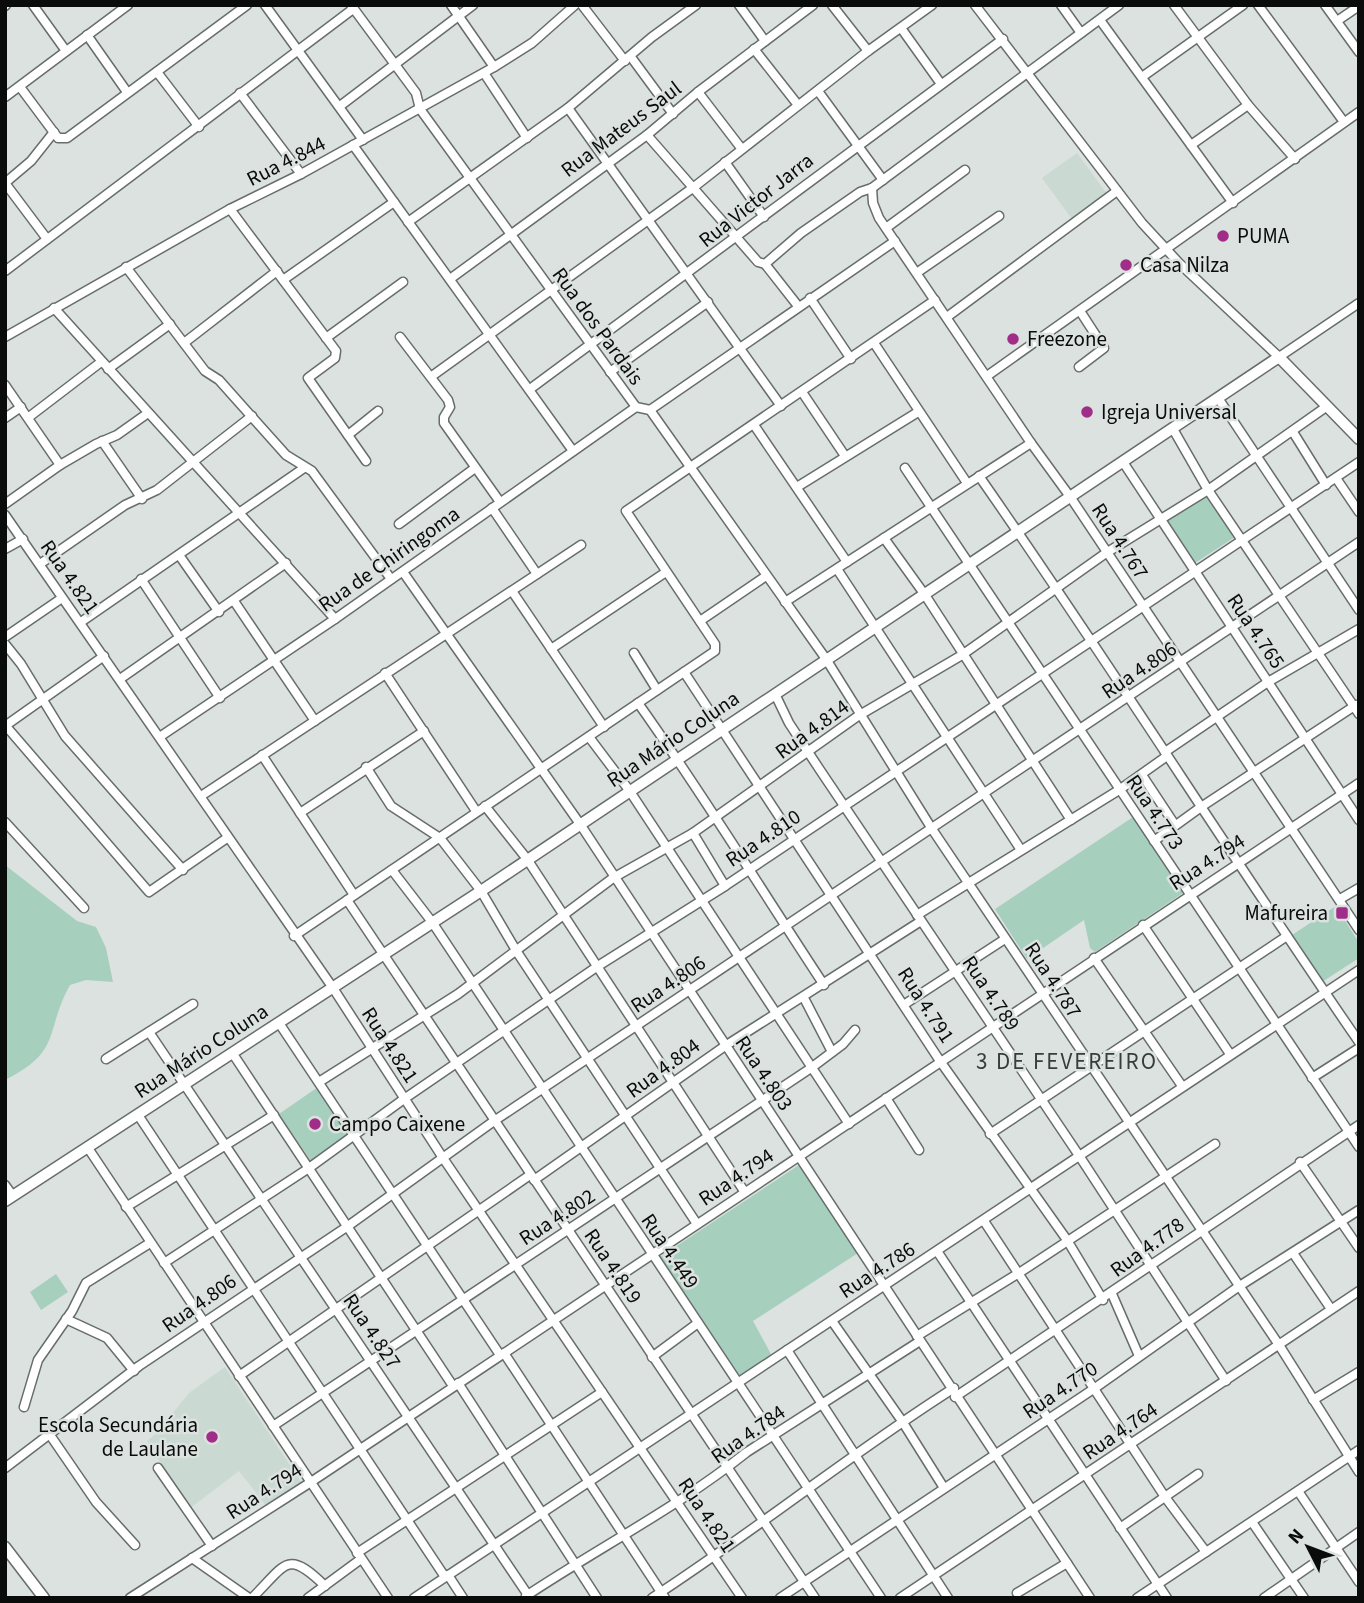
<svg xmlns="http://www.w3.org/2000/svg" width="1364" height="1603" viewBox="0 0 1364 1603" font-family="'Source Sans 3',sans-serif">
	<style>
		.built { fill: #cad9d2 }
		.green { fill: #a7cfbe }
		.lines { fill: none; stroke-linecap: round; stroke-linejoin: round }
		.minor-casing { stroke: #676d6a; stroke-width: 11 }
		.major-casing { stroke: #676d6a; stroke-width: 13 }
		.minor { stroke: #fff; stroke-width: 8 }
		.major { stroke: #fff; stroke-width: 10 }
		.poi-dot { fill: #a02d88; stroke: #dbe2df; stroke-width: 2.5 }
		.labels { text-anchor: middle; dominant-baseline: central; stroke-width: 5; stroke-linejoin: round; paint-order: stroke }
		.street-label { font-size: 21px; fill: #0a0c0b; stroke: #dbe2df }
		.poi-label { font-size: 21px; fill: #0a0c0b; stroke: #dbe2df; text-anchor: start }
		.neighbourhood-label { font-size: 23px; letter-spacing: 2px; fill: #373d3b; stroke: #dbe2df }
	</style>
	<rect width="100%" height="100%" fill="#dbe2df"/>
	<!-- built -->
	<g class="built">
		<path d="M 1077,153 L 1107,194 L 1072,219 L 1042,178 Z"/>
		<path d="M 225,1367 L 303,1485 L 268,1508 L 239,1471 L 189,1509 L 147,1441 L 157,1433 L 189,1393 Z"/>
	</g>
	<!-- green -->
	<g class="green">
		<path d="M 1206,492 L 1235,537 L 1195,563 L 1166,519 Z"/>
		<path d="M 1133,817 L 1183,893 L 1095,952 L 1090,948 L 1084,920 L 1027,959 L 995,909 Z"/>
		<path d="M 5,865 L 77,921 L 96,927 L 106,948 L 113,982 L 86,980 L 70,985 C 44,1032 63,1051 5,1080 Z"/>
		<path d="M 1336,906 L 1359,943 L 1359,958 L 1322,982 L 1292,935 Z"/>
		<path d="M 318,1087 L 351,1134 L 311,1161 L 279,1114 Z"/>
		<path d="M 799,1165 L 858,1253 L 753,1321 L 772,1356 L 739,1378 L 657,1259 Z"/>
		<path d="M 56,1274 L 68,1292 L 41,1310 L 30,1292 Z"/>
	</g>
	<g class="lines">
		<defs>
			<g id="minor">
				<path d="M 33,5 L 66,51"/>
				<path d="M 265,5 L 363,140"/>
				<path d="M 351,5 L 416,93 L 420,109 L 636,407 L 650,410 L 826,659 L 932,829 L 1279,1345 L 1359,1472"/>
				<path d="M 451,5 L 494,67"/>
				<path d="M 582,5 L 625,61"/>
				<path d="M 739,5 L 765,41"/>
				<path d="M 832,5 L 868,51"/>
				<path d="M 975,5 L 1142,223 L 1179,263 L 1279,357 L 1359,303"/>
				<path d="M 1061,5 L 1081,33"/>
				<path d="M 1174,5 L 1248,105 L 1295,159"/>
				<path d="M 1258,5 L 1344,122"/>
				<path d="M 1325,5 L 1359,52"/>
				<path d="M 5,6 L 6,5"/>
				<path d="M 1100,20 L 1233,203"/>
				<path d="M 1337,21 L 1359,6"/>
				<path d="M 901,28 L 941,84"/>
				<path d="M 87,35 L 127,92"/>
				<path d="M 754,49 L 798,105"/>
				<path d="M 631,57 L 673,114"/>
				<path d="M 157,72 L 199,127"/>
				<path d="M 484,73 L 527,138"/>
				<path d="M 1142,77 L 1243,5"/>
				<path d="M 20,87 L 58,138 L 67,138 L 247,5"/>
				<path d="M 818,91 L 883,180"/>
				<path d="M 698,92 L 741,148"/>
				<path d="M 240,93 L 301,174"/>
				<path d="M 5,97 L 128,5"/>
				<path d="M 340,106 L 473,5"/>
				<path d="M 568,108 L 781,406"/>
				<path d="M 647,135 L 758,262 L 765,264 L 798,306"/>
				<path d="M 353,145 L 573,451"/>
				<path d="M 1191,145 L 1248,105"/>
				<path d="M 725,162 L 764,217"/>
				<path d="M 5,183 L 31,161 L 54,132"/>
				<path d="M 5,183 L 47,239"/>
				<path d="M 872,188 L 873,203 L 879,218 L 1031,443 L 1071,498 L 1359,930"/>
				<path d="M 230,209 L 336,351 L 335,358 L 308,378 L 366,461"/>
				<path d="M 408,222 L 568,108 L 652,37 L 696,5"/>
				<path d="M 886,228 L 965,170"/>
				<path d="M 765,264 L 801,233 L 860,192 L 872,188 L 1119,5"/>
				<path d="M 126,267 L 205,371 L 219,380 L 286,455 L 312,471 L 391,579"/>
				<path d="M 5,271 L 353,9"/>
				<path d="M 918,272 L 999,216"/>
				<path d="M 450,279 L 647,135 L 698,92 L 813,5"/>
				<path d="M 283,280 L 394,202"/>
				<path d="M 810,298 L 851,359"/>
				<path d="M 54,308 L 335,619"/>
				<path d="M 947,317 L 1117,191"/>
				<path d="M 5,337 L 230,209 L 301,174 L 494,67 L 532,43 L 575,5"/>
				<path d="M 400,337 L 448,400 L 450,407 L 444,417 L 444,423 L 500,502"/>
				<path d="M 326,338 L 403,282"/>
				<path d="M 184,343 L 277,271"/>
				<path d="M 874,343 L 967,483"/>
				<path d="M 1079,367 L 1104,348 L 1080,311"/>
				<path d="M 108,369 L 170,324"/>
				<path d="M 610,372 L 708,302"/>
				<path d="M 432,376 L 694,187 L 868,51 L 932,5"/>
				<path d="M 987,376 L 1359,112"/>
				<path d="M 5,385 L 60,465"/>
				<path d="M 530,389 L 1003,39"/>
				<path d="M 802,392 L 845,456"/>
				<path d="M 1218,398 L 1359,610"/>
				<path d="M 650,410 L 895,241"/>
				<path d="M 29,417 L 101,362"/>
				<path d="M 5,418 L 21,407"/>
				<path d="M 754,425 L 847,562"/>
				<path d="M 1173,429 L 1208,490 L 1359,714"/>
				<path d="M 1293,432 L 1326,485"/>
				<path d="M 348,435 L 378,411"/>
				<path d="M 102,441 L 142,499"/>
				<path d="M 1123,462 L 1359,820"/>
				<path d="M 905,468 L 1359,1147"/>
				<path d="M 979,476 C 1109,662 1230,855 1359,1042"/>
				<path d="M 1336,478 L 1359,512"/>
				<path d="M 797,487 L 918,412"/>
				<path d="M 5,504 L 60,465 L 96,444 L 117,435 L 148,413"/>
				<path d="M 492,508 L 537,574"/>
				<path d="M 5,515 L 333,988 L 443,1158 L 742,1598"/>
				<path d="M 399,524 L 475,468"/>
				<path d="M 884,538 L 925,595 L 1071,820"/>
				<path d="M 5,549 L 23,539"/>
				<path d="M 179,555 L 219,612"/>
				<path d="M 40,564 L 125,505 L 157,490 L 252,416"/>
				<path d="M 837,569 L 1021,850"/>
				<path d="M 403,572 L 580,824 L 1090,1598"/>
				<path d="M 141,579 L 220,698"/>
				<path d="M 512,591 L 604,727"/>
				<path d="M 234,601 L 315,721"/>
				<path d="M 785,602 L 1031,443"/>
				<path d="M 700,621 L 766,576"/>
				<path d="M 81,622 L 304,468"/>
				<path d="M 5,637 L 62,598"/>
				<path d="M 5,644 L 21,664 L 65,736 L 183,870"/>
				<path d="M 551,649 L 666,572"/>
				<path d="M 634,653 L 657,690"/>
				<path d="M 684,672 L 940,1061 L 1067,1240 L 1103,1300"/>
				<path d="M 385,673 L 476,811"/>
				<path d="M 120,679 L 286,563"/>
				<path d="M 775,694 L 789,723 L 820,770 L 1080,1157 L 1226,1381"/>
				<path d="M 638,703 C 703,794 762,891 824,985"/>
				<path d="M 5,725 L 149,892 L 227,838"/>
				<path d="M 5,726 L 104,656"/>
				<path d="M 161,736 L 335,619 L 636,407"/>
				<path d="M 589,737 L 629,790 L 849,1124"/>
				<path d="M 1165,752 L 1268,682 L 1359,629"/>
				<path d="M 262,755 L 354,895"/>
				<path d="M 366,767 L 391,806 L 440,838 L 481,891 L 517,952 L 697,1224"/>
				<path d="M 1142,775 L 1175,825"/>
				<path d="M 201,796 L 581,545"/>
				<path d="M 485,806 L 527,859 L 744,1191"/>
				<path d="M 300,813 L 424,731"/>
				<path d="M 5,822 L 84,908"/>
				<path d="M 693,833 L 725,886"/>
				<path d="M 1154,841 L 1201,807 L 1356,705"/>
				<path d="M 392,870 L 432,922 L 881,1598"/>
				<path d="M 1340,899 L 1359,888"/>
				<path d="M 347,900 L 815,1598"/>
				<path d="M 917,915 L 1119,790 L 1167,756"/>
				<path d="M 1143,925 L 1230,1054"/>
				<path d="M 294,936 L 715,651 L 715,644 L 626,511 L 935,300"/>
				<path d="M 1094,958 L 1182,1086"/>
				<path d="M 804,998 L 832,1052"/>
				<path d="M 905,1004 L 1005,939"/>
				<path d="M 279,1023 L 500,1355"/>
				<path d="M 149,1032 L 530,1598"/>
				<path d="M 233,1054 L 453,1386"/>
				<path d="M 106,1059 L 193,1004"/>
				<path d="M 1312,1078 L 1359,1048"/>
				<path d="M 319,1082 L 458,994 L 613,878 L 693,833 L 858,716 L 962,655 L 1106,553 L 1208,490 L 1326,407"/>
				<path d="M 886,1098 L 919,1150"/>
				<path d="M 138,1115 L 445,1577"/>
				<path d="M 990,1134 L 1287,936"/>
				<path d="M 88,1148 L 388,1598"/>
				<path d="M 1300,1162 L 1359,1248"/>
				<path d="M 534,1180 L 725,1046 L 921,921"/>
				<path d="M 5,1185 L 13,1196"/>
				<path d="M 126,1207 L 274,1115"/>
				<path d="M 984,1221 L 1165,1497 L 1206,1552"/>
				<path d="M 937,1251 L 1167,1598"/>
				<path d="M 1293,1253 L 1331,1309"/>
				<path d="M 164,1263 L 309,1168 L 404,1099 L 598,966 L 725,886 L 1359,462"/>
				<path d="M 1112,1294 L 1139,1356"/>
				<path d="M 66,1319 L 107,1338 L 134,1371"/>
				<path d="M 832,1321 L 902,1421 L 944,1488"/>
				<path d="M 917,1336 L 1019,1273 L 1215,1144"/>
				<path d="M 787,1350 L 948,1598"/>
				<path d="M 504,1353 L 665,1598"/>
				<path d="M 652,1357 L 698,1323"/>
				<path d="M 239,1376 L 530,1175"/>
				<path d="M 458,1383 L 597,1598"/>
				<path d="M 955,1397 L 1359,1125"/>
				<path d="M 1313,1400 L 1359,1372"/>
				<path d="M 24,1407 L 38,1360 L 72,1311 L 86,1283 L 150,1243"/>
				<path d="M 273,1426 L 811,1068 L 843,1044 L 855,1030"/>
				<path d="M 50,1435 L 96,1502 L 135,1545"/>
				<path d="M 5,1468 L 139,1366 L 348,1226 L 494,1121 L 1359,542"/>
				<path d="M 158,1468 L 212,1546"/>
				<path d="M 1298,1491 L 1359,1582"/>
				<path d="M 1252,1522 L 1304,1598"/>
				<path d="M 1120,1528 L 1198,1474"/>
				<path d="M 357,1553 L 602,1392"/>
				<path d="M 192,1558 L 249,1598"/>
				<path d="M 448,1575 L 463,1598"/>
				<path d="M 1017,1593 L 1067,1563"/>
				<path d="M 526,1596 C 600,1547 678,1507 747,1452 L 920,1341"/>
				<path d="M 130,1598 L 311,1482 L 1359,783"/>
				<path d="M 252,1598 C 286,1565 286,1548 325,1586"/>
				<path d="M 308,1598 L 361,1559"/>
				<path d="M 414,1598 L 1359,970"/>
				<path d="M 652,1598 C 755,1531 850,1454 954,1388"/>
				<path d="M 780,1598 L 1095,1388 L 1238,1287 L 1359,1210"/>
				<path d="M 900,1598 L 1359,1291"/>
				<path d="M 1137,1598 L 1359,1450"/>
				<path d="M 1264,1598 L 1359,1532"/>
			</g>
			<g id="major">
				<path d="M 5,1201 L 481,891 L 1279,357 L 1359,439"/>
				<path d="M 5,1547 L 44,1598"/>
			</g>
		</defs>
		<!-- minor casing -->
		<use href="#minor" class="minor-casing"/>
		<!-- major casing -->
		<use href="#major" class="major-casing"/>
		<!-- minor -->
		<use href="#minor" class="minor"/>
		<!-- major -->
		<use href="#major" class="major"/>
	</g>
	<!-- markers -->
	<g class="poi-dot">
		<circle cx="1223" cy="236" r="7"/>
		<circle cx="1126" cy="265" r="7"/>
		<circle cx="1013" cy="339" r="7"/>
		<circle cx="1087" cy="412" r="7"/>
		<rect x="1335" y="906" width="14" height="14" rx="3.5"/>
		<circle cx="315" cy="1124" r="7"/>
		<circle cx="212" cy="1437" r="7"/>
	</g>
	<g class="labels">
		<!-- street labels -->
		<g class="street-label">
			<text transform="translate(621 129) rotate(-37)">Rua Mateus Saul</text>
			<text transform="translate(286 161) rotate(-27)">Rua 4.844</text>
			<text transform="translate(756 200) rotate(-38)">Rua Victor Jarra</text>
			<text transform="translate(598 326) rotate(54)">Rua dos Pardais</text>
			<text transform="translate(1120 541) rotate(57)">Rua 4.767</text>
			<text transform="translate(389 559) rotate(-35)">Rua de Chiringoma</text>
			<text transform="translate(70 577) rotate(55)">Rua 4.821</text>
			<text transform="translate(1256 631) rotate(56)">Rua 4.765</text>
			<text transform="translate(1139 670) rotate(-34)">Rua 4.806</text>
			<text transform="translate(812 729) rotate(-36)">Rua 4.814</text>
			<text transform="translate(673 739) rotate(-34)">Rua Mário Coluna</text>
			<text transform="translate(1155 812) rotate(56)">Rua 4.773</text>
			<text transform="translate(763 838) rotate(-34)">Rua 4.810</text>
			<text transform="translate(1207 862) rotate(-33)">Rua 4.794</text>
			<text transform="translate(1053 980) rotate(57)">Rua 4.787</text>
			<text transform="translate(668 984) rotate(-34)">Rua 4.806</text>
			<text transform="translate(991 993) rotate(56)">Rua 4.789</text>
			<text transform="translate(926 1005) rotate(57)">Rua 4.791</text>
			<text transform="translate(390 1045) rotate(57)">Rua 4.821</text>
			<text transform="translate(201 1051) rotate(-33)">Rua Mário Coluna</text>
			<text transform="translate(663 1068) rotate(-36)">Rua 4.804</text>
			<text transform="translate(764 1073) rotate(56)">Rua 4.803</text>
			<text transform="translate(736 1177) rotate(-34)">Rua 4.794</text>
			<text transform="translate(557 1217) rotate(-33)">Rua 4.802</text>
			<text transform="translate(1147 1247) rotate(-36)">Rua 4.778</text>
			<text transform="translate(670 1251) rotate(56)">Rua 4.449</text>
			<text transform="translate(613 1266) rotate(56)">Rua 4.819</text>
			<text transform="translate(877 1270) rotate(-33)">Rua 4.786</text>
			<text transform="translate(199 1303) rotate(-35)">Rua 4.806</text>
			<text transform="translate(372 1331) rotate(56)">Rua 4.827</text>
			<text transform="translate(1060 1390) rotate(-34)">Rua 4.770</text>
			<text transform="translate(1120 1431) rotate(-34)">Rua 4.764</text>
			<text transform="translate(748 1434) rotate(-35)">Rua 4.784</text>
			<text transform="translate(264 1491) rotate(-33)">Rua 4.794</text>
			<text transform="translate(707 1515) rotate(56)">Rua 4.821</text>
		</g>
		<!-- poi labels -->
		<g class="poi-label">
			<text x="1237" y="236">PUMA</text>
			<text x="1140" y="265">Casa Nilza</text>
			<text x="1027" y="339">Freezone</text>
			<text x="1101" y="412">Igreja Universal</text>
			<text x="1328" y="913" text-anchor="end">Mafureira</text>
			<text x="329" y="1124">Campo Caixene</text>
			<text x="198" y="1425" text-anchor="end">Escola Secundária<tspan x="198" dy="24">de Laulane</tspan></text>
		</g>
		<!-- neighbourhood labels -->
		<g class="neighbourhood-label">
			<text x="1067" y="1061">3 DE FEVEREIRO</text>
		</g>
	</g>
	<!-- border -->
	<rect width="1364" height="1603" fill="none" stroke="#0a0c0b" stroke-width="14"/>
	<!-- north arrow -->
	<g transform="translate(1308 1547) rotate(312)" stroke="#dbe2df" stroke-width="5" paint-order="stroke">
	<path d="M0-5L12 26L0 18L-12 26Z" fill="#0a0c0b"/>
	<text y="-10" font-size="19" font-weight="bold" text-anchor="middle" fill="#0a0c0b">N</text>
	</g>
</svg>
